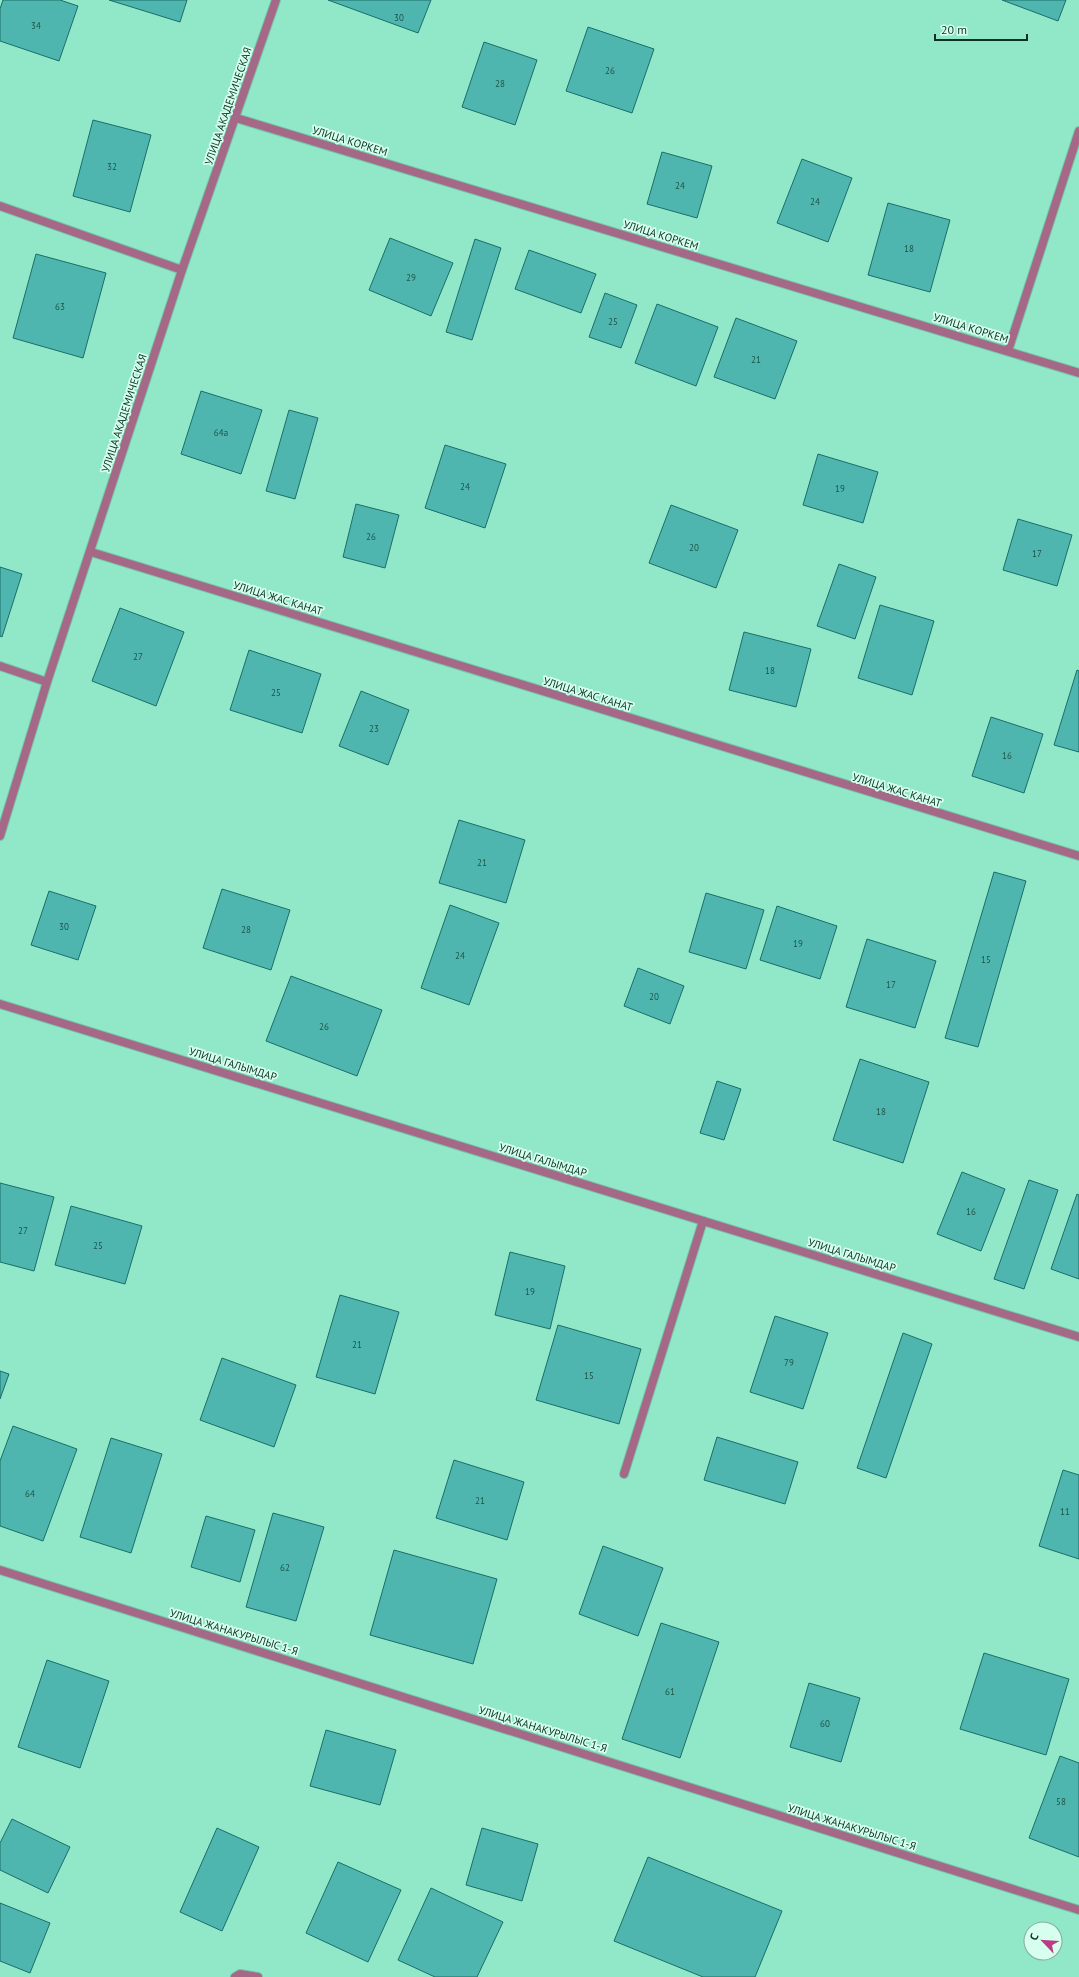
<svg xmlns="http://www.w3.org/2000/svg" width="1079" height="1977" viewBox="0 0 1079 1977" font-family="'PT Sans',sans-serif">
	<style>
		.building { fill: #4fb6af; stroke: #1a6e69 }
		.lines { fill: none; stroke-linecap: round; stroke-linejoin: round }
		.lane-casing { stroke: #76c4a8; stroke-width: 10 }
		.street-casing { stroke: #76c4a8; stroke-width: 10 }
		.lane { stroke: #a56886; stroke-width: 8 }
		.street { stroke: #a56886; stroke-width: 8 }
		.labels { text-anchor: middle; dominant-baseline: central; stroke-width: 3.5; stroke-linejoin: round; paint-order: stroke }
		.number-label { font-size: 9px; fill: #1d5348 }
		.street-label { font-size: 11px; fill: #0c3226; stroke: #d6ffee }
	</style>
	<rect width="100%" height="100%" fill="#91e8c8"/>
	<!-- building -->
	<g class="building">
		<path d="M 3,0 L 60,0 L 78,6 L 59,61 L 0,41 L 0,9 Z"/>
		<path d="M 109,0 L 187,0 L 180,22 Z"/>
		<path d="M 328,0 L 431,0 L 418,33 Z"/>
		<path d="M 1002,0 L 1066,0 L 1058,21 Z"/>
		<path d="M 588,27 L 654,49 L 632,113 L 566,91 Z"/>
		<path d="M 484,42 L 537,60 L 515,125 L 462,107 Z"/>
		<path d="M 93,120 L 151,135 L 130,212 L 73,196 Z"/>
		<path d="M 662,152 L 712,166 L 697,218 L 647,204 Z"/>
		<path d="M 802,159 L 852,178 L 828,242 L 777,223 Z"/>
		<path d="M 888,203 L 950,220 L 930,292 L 868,275 Z"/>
		<path d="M 390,238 L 453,263 L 431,316 L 369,290 Z"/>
		<path d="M 475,239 L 501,248 L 472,340 L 446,332 Z"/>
		<path d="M 529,250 L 596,274 L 581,313 L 515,289 Z"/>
		<path d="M 36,254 L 106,273 L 83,358 L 13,338 Z"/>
		<path d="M 605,293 L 637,305 L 621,348 L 589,337 Z"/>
		<path d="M 657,304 L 718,327 L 696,386 L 635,363 Z"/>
		<path d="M 736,318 L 797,341 L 775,399 L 714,377 Z"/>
		<path d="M 201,391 L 262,410 L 241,474 L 181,454 Z"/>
		<path d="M 289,410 L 318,418 L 295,499 L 266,491 Z"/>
		<path d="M 445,445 L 506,464 L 485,528 L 425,508 Z"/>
		<path d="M 818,454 L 878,472 L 863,523 L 803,505 Z"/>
		<path d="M 356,504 L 399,515 L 385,568 L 343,557 Z"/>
		<path d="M 671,505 L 738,530 L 716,588 L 649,563 Z"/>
		<path d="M 1018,519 L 1072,535 L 1057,586 L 1003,570 Z"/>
		<path d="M 839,564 L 876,577 L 855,639 L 817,626 Z"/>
		<path d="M 0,567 L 22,574 L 2,637 L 0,636 Z"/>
		<path d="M 880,605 L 934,621 L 912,695 L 858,678 Z"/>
		<path d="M 120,608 L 184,632 L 156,706 L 92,681 Z"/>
		<path d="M 744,632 L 811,649 L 796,707 L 729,690 Z"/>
		<path d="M 249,650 L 321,674 L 302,733 L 230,710 Z"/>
		<path d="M 1077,670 L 1079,671 L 1079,752 L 1054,745 Z"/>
		<path d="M 361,691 L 409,710 L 388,765 L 339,746 Z"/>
		<path d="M 991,717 L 1043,734 L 1024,793 L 972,776 Z"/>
		<path d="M 459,820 L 525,840 L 506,903 L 439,883 Z"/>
		<path d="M 994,872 L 1026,881 L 978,1047 L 945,1038 Z"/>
		<path d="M 222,889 L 290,910 L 271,970 L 203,948 Z"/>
		<path d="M 49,891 L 96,906 L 78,960 L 31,945 Z"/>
		<path d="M 706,893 L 764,910 L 746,969 L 689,952 Z"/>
		<path d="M 450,905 L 499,923 L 469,1005 L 421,988 Z"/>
		<path d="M 777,906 L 837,926 L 820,979 L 760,960 Z"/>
		<path d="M 867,939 L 936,961 L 915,1028 L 846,1007 Z"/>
		<path d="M 638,968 L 684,986 L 670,1024 L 624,1006 Z"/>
		<path d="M 291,976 L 382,1010 L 357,1076 L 266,1041 Z"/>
		<path d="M 860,1059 L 929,1082 L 903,1163 L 833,1140 Z"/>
		<path d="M 717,1081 L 741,1089 L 724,1140 L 700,1133 Z"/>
		<path d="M 962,1172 L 1005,1189 L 981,1251 L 937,1234 Z"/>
		<path d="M 1029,1180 L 1058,1190 L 1024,1289 L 994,1279 Z"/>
		<path d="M 0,1183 L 54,1197 L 34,1271 L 0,1262 Z"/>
		<path d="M 1077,1194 L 1079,1195 L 1079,1279 L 1051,1269 Z"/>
		<path d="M 71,1206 L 142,1226 L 125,1284 L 55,1265 Z"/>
		<path d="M 510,1252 L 565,1266 L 550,1329 L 495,1315 Z"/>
		<path d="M 340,1295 L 399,1312 L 375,1394 L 316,1377 Z"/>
		<path d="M 775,1316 L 828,1333 L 803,1409 L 750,1392 Z"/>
		<path d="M 558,1325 L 641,1349 L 619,1424 L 536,1400 Z"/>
		<path d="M 903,1333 L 932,1344 L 886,1478 L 857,1468 Z"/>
		<path d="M 222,1358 L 296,1385 L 274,1447 L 200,1420 Z"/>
		<path d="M 0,1371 L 9,1374 L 0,1399 Z"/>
		<path d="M 13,1426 L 77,1449 L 43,1541 L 0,1526 L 0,1461 Z"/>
		<path d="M 717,1437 L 798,1462 L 785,1504 L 704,1480 Z"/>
		<path d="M 111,1438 L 162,1454 L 131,1553 L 80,1537 Z"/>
		<path d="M 454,1460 L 524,1482 L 507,1540 L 436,1518 Z"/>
		<path d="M 1063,1470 L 1079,1475 L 1079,1559 L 1039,1546 Z"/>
		<path d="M 273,1513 L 324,1527 L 296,1621 L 246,1607 Z"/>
		<path d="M 206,1516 L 255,1530 L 240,1582 L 191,1567 Z"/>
		<path d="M 603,1546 L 663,1568 L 638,1636 L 579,1614 Z"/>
		<path d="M 394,1550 L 497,1579 L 473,1664 L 370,1635 Z"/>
		<path d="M 661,1623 L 719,1642 L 680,1758 L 622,1739 Z"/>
		<path d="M 984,1653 L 1069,1679 L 1046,1755 L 960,1729 Z"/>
		<path d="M 47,1660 L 109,1681 L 80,1768 L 18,1747 Z"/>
		<path d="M 809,1683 L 860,1698 L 841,1762 L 790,1747 Z"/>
		<path d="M 326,1730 L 396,1750 L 380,1805 L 310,1786 Z"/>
		<path d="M 1060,1756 L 1079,1763 L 1079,1857 L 1029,1838 Z"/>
		<path d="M 12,1819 L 70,1847 L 48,1893 L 0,1870 L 0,1843 Z"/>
		<path d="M 217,1828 L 259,1847 L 222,1931 L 180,1912 Z"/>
		<path d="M 482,1828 L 538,1844 L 522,1901 L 466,1885 Z"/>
		<path d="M 648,1857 L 782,1911 L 755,1977 L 703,1977 L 614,1941 Z"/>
		<path d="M 338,1862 L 401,1890 L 368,1962 L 306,1933 Z"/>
		<path d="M 431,1888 L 503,1922 L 477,1977 L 435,1977 L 398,1960 Z"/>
		<path d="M 0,1903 L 50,1923 L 30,1973 L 0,1961 Z"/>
	</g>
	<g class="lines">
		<defs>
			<path id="lane" d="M 624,1474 L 703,1221"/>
			<g id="street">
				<path d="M 236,118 L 1079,373"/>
				<path d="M 0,206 L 182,270"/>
				<path d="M 1008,351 L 1079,131"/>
				<path d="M 91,552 L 1079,856"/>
				<path d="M 0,666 L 47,682"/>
				<path d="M 0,836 L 47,682 L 182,270 L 276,0"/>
				<path d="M 0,1004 L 1079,1337"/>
				<path d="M 0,1570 L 1079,1910"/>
				<path d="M 235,1977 L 240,1974 L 258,1977"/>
			</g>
		</defs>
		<!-- lane casing -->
		<use href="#lane" class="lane-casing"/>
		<!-- street casing -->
		<use href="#street" class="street-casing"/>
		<!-- lane -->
		<use href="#lane" class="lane"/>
		<!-- street -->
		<use href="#street" class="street"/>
	</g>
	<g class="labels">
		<!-- number labels -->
		<g class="number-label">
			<text x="399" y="17">30</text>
			<text x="36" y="25">34</text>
			<text x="610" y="70">26</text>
			<text x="500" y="83">28</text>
			<text x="112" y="166">32</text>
			<text x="680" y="185">24</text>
			<text x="815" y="201">24</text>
			<text x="909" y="248">18</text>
			<text x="411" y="277">29</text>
			<text x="60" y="306">63</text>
			<text x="613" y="321">25</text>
			<text x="756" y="359">21</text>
			<text x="221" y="432">64а</text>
			<text x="465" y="486">24</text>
			<text x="840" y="488">19</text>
			<text x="371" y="536">26</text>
			<text x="694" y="547">20</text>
			<text x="1037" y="553">17</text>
			<text x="138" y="656">27</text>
			<text x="770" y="670">18</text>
			<text x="276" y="692">25</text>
			<text x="374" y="728">23</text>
			<text x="1007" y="755">16</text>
			<text x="482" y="862">21</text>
			<text x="64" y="926">30</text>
			<text x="246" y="929">28</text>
			<text x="798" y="943">19</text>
			<text x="460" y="955">24</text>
			<text x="986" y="959">15</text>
			<text x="891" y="984">17</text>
			<text x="654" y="996">20</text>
			<text x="324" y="1026">26</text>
			<text x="881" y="1111">18</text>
			<text x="971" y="1211">16</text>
			<text x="23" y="1230">27</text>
			<text x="98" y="1245">25</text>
			<text x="530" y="1291">19</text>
			<text x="357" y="1344">21</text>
			<text x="789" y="1362">79</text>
			<text x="589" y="1375">15</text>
			<text x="30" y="1493">64</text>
			<text x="480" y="1500">21</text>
			<text x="1065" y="1511">11</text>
			<text x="285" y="1567">62</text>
			<text x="670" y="1691">61</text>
			<text x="825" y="1723">60</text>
			<text x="1061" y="1801">58</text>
		</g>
		<!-- street labels -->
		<g class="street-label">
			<text transform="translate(228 106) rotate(-71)">УЛИЦА АКАДЕМИЧЕСКАЯ</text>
			<text transform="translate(350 141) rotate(17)">УЛИЦА КОРКЕМ</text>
			<text transform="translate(661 235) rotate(17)">УЛИЦА КОРКЕМ</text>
			<text transform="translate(971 328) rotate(17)">УЛИЦА КОРКЕМ</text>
			<text transform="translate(124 413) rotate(-72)">УЛИЦА АКАДЕМИЧЕСКАЯ</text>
			<text transform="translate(278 598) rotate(17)">УЛИЦА ЖАС КАНАТ</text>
			<text transform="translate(588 694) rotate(17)">УЛИЦА ЖАС КАНАТ</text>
			<text transform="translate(897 790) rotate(17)">УЛИЦА ЖАС КАНАТ</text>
			<text transform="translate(233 1064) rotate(17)">УЛИЦА ГАЛЫМДАР</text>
			<text transform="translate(543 1160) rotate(17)">УЛИЦА ГАЛЫМДАР</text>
			<text transform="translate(852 1255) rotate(17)">УЛИЦА ГАЛЫМДАР</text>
			<text transform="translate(234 1632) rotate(17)">УЛИЦА ЖАНАКУРЫЛЫС 1-Я</text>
			<text transform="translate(543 1729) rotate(17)">УЛИЦА ЖАНАКУРЫЛЫС 1-Я</text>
			<text transform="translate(852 1827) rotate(17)">УЛИЦА ЖАНАКУРЫЛЫС 1-Я</text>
		</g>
	</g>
	<!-- north arrow -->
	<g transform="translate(1043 1941) rotate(295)"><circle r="19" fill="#d6ffee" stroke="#85ad9e"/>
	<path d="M0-3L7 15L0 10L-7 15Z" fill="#bc3b85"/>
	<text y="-6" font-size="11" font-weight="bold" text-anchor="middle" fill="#0c3226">С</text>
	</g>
	<!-- scale -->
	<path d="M935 34v6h92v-6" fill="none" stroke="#0c3226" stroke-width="2"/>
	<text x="941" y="34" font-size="12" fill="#0c3226" stroke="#d6ffee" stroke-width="3" paint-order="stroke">20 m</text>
</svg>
